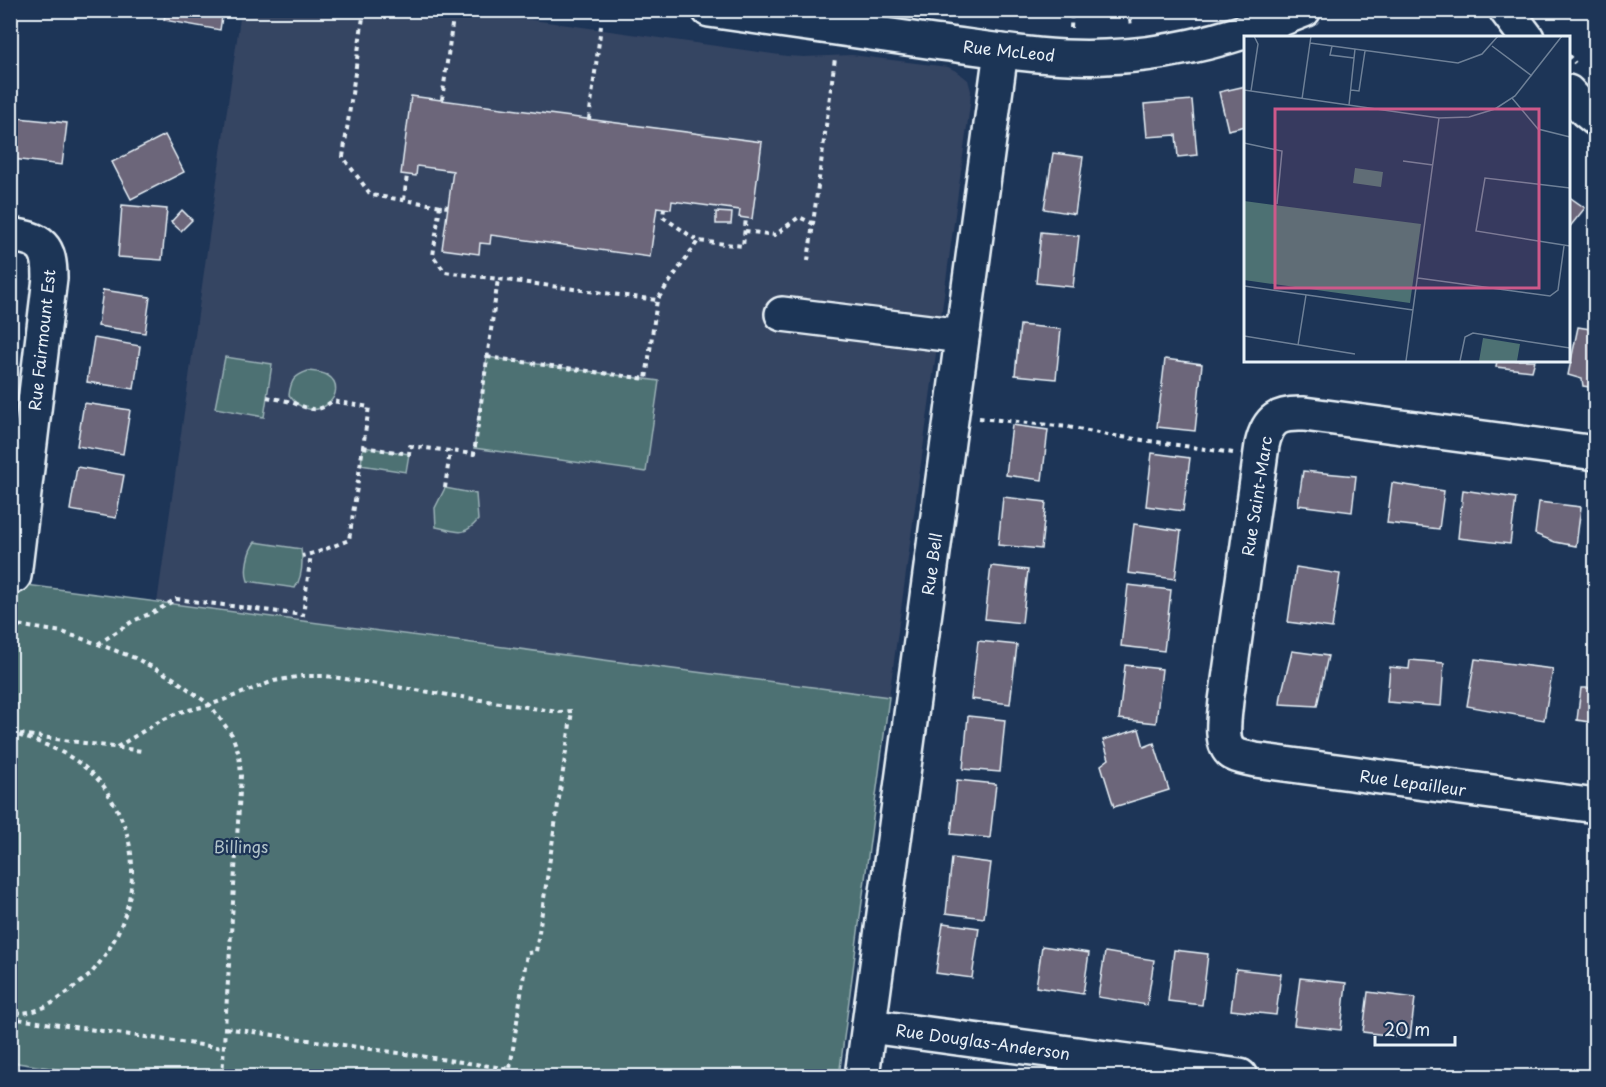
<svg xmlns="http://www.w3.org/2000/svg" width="1606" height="1087" viewBox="0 0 1606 1087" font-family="'Playpen Sans',sans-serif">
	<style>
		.built { fill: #354462 }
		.green { fill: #4d7173; stroke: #9ab1b6; stroke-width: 1.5 }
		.building { fill: #6c667a; stroke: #e8f1f8; stroke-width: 1.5 }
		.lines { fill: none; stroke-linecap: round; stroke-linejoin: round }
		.minor-casing { stroke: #e8f1f8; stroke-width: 38 }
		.path { stroke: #e8f1f8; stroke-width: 4; stroke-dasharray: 4.5 4.5; stroke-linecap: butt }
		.minor { stroke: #1d3557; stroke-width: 33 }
		.labels { text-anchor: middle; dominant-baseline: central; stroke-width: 4.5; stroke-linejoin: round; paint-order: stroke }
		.street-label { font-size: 16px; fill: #e8f1f8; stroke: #1d3557 }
		.park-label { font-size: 16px; fill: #b2c4c9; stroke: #1d3557 }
		.inset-road { fill: none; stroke: #6e8097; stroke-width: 1.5 }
		.view { fill: #cd598a; fill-opacity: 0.15; stroke: #cd598a; stroke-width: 3 }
		.inset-edge { fill: none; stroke: #e8f1f8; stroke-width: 3 }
	</style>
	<rect width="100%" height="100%" fill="#1d3557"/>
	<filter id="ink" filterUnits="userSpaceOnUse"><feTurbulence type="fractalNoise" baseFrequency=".0167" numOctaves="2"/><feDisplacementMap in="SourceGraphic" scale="12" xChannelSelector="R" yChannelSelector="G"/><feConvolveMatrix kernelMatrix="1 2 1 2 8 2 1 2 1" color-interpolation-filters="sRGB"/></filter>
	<g filter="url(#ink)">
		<!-- built -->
		<path class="built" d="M 241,11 L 469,11 L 787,56 L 804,57 L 852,55 L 948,67 L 958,72 L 968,80 L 971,91 L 970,105 L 889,697 L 157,603 Z"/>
		<!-- green -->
		<g class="green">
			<path d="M 225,357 L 272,364 L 264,417 L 215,408 Z"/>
			<path d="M 487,357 L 659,381 L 646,472 L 474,448 Z"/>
			<path d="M 308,371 C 315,372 321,372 327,375 C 353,390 315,431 289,395 C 291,380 294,376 308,371 Z"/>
			<path d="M 363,447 L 409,454 L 406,472 L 361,465 Z"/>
			<path d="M 445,488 L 476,494 L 478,520 C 463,538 457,531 436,527 L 435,508 Z"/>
			<path d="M 255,542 L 301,549 C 303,562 302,577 295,588 L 248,581 C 244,570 248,551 255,542 Z"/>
			<path d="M 11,583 L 889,697 L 839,1076 L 103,1076 L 11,1062 Z"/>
		</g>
		<!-- building -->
		<g class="building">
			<path d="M 166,10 L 223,10 L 220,30 L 164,20 Z"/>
			<path d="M 1246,86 L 1246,126 L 1228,130 L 1219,92 Z"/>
			<path d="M 411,96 L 762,142 L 752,219 L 739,217 L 740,210 L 672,201 L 671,209 L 657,207 L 650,257 L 491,235 L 490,244 L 480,243 L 479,254 L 442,249 L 453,171 L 417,166 L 416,176 L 401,174 Z"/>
			<path d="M 1192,100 L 1197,155 L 1178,157 L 1176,135 L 1147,137 L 1144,104 Z"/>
			<path d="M 18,118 L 67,123 L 62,165 L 13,159 Z"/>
			<path d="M 165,135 L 184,172 L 131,199 L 112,162 Z"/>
			<path d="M 1053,153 L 1083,157 L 1075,214 L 1044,209 Z"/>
			<path d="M 1568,196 L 1585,208 L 1568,229 Z"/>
			<path d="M 122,205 L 167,209 L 162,260 L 118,257 Z"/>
			<path d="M 182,210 L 192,220 L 181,231 L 171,222 Z"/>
			<path d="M 716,212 L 732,213 L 731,224 L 716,224 Z"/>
			<path d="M 1041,232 L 1079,236 L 1073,287 L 1036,283 Z"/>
			<path d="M 103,290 L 150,297 L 145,333 L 98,326 Z"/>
			<path d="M 1020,325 L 1061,329 L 1056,379 L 1015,375 Z"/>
			<path d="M 1578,327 L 1596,330 L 1596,388 L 1583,386 L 1582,379 L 1568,375 Z"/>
			<path d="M 94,338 L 140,346 L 134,389 L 87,382 Z"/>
			<path d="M 1165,359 L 1202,364 L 1195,431 L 1157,427 Z"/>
			<path d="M 1497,360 L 1535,360 L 1532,371 L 1496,367 Z"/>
			<path d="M 84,403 L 130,410 L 123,454 L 77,446 Z"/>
			<path d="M 1012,425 L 1048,430 L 1042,480 L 1006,475 Z"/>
			<path d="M 1152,453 L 1190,458 L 1183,511 L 1146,506 Z"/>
			<path d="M 77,467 L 124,475 L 116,518 L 70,510 Z"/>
			<path d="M 1303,471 L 1356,476 L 1352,512 L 1298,505 Z"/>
			<path d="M 1392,483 L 1444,491 L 1439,529 L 1387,523 Z"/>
			<path d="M 1463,490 L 1516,498 L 1510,544 L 1458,538 Z"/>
			<path d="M 1003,497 L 1046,502 L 1041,549 L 998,545 Z"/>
			<path d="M 1539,502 L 1581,507 L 1576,546 L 1555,542 L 1535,534 Z"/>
			<path d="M 1134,524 L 1181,531 L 1175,579 L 1128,573 Z"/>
			<path d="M 991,566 L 1028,570 L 1022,623 L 985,619 Z"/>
			<path d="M 1296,567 L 1340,574 L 1332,628 L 1288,622 Z"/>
			<path d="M 1128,585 L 1171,590 L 1164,651 L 1121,646 Z"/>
			<path d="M 978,641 L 1017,645 L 1010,704 L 971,699 Z"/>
			<path d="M 1292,651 L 1328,656 L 1317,706 L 1280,704 L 1281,696 Z"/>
			<path d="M 1475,659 L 1553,669 L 1544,720 L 1467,706 Z"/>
			<path d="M 1410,660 L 1444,663 L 1441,706 L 1387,702 L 1390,667 L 1409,669 Z"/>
			<path d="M 1125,665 L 1162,669 L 1156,723 L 1119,719 Z"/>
			<path d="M 1581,688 L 1596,688 L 1596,723 L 1577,720 Z"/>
			<path d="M 968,716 L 1005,720 L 1000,772 L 963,769 Z"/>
			<path d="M 1139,729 L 1144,747 L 1154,743 L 1169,790 L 1114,807 L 1101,765 L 1109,759 L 1103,740 Z"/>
			<path d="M 957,780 L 996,784 L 990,838 L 951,834 Z"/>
			<path d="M 952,858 L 991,863 L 984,918 L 946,913 Z"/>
			<path d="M 943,923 L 979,928 L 972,978 L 936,973 Z"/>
			<path d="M 1042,946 L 1089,953 L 1083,994 L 1036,987 Z"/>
			<path d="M 1174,950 L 1208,954 L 1202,1005 L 1168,1001 Z"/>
			<path d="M 1105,952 L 1154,960 L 1147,1005 L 1098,997 Z"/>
			<path d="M 1236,969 L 1281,974 L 1276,1015 L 1231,1010 Z"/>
			<path d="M 1300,978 L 1346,983 L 1341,1030 L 1294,1025 Z"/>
			<path d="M 1368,992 L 1415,998 L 1410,1038 L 1363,1032 Z"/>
		</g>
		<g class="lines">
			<defs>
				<g id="minor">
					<path d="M 709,10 C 784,21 859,31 934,42 C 991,49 1049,60 1106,57 C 1175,55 1241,36 1304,10"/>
					<path d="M 1506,10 L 1527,38"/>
					<path d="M 1568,92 L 1585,110 L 1596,119"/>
					<path d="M 10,235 C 42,239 50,246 50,278 L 14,576"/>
					<path d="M 782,314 L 962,336"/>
					<path d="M 1596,453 L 1304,414 C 1278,413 1268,419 1262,445 L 1226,701 C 1225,714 1219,743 1232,753 C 1237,757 1248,758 1255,760 L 1596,806"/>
					<path d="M 869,1026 L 1240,1076"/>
					<path d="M 862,1076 L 1001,51"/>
				</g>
			</defs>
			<!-- minor casing -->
			<use href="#minor" class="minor-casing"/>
			<!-- path -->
			<g class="path">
				<path d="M 364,10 L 343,157 L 371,195 L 448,207"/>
				<path d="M 1129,10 L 1131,27"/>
				<path d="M 1071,28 L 1072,10"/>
				<path d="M 1568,55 L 1575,63"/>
				<path d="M 442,100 L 454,10"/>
				<path d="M 589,119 L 601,26"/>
				<path d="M 404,200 L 407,175"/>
				<path d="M 440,205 L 433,256 L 445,272 L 657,300 L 698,241"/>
				<path d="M 664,208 L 663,217 L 698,241 L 743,246 L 746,218"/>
				<path d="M 745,231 L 775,235 L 799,217 L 814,224"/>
				<path d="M 808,261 L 835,58"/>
				<path d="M 487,357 L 646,379 L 657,300"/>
				<path d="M 267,397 C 276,399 287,400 296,404 C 312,410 318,413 332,401 L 369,407 L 349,540 L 318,552 L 302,556"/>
				<path d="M 979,418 L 1068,427 L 1108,435 L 1233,453"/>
				<path d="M 363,447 L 409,454 L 410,446 L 474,454 L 498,279"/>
				<path d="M 445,488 L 450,451"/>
				<path d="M 10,624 L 62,632 L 98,644 L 135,658 L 173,678 L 210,705 L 232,735 L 239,754 L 241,775 L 222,1076"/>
				<path d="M 98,644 L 133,621 L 156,611 L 176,599 L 303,615 L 311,553"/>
				<path d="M 10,733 C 45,743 77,755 101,783 C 106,788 109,796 113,802 C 146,857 134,923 93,971 C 88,978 79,983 72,989 C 62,997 50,1006 37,1010 C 29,1013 19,1013 10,1015"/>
				<path d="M 20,734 L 142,751"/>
				<path d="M 117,747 L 160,721 L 180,712 L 210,705 L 274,681 L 302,676 L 326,676 L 558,712 L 572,711 L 536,952 L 527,953 L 510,1069 L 225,1028"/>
				<path d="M 10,1018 L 223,1048"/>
			</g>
			<!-- minor -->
			<use href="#minor" class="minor"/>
		</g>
	</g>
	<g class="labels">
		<!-- street labels -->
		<g class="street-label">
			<text transform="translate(1009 50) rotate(6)">Rue McLeod</text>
			<text transform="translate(41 340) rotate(-84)">Rue Fairmount Est</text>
			<text transform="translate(1256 496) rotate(-81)">Rue Saint-Marc</text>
			<text transform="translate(931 564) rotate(-82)">Rue Bell</text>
			<text transform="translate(1413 782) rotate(8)">Rue Lepailleur</text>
			<text transform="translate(983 1041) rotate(8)">Rue Douglas-Anderson</text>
		</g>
		<!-- park labels -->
		<g class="park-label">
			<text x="241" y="846">Billings</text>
		</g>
	</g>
	<!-- overview -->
	<g transform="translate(1244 36)">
		<rect width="326" height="326" fill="#1d3557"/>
		<path d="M 111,132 L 139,136 L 137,151 L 109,147 ZM 0,165 L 177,188 L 166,267 L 0,244 ZM 239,302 L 276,308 L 273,325 L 235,325 Z" fill="#4d7173"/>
		<path class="inset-road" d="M 66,7 L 214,27 L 238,18 L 254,0M 88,10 L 86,19 L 110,22M 248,10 L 288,40M 0,54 L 195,82 L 225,81 L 251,73 L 271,60 L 318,0M 107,54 L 115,55 L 121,15M 7,55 L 14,8 L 10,0M 268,62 L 294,93 L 326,101M 58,63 L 67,0M 105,69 L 111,13M 0,107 L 38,115 L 33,168M 159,125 L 189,129M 326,152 L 241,142 L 232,195 L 326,210M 174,242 L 306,260 L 314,254 L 320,210M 0,250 L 169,274M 0,300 L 111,318M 54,309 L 62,259M 162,325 L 195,82M 216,325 L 221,301 L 229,297 L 326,312"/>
		<path class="view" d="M 31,73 L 295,73 L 295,252 L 31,252 Z"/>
		<rect width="326" height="326" class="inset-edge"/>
	</g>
	<!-- margin -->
	<rect width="1606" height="1087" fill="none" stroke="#1d3557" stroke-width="36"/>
	<rect x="18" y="18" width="1570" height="1051" fill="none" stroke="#e8f1f8" stroke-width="2" filter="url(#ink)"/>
	<!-- scale -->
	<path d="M1375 1036v9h80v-9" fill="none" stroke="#e8f1f8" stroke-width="3"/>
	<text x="1384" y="1036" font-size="18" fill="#e8f1f8" stroke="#1d3557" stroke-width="4.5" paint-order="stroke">20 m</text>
</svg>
